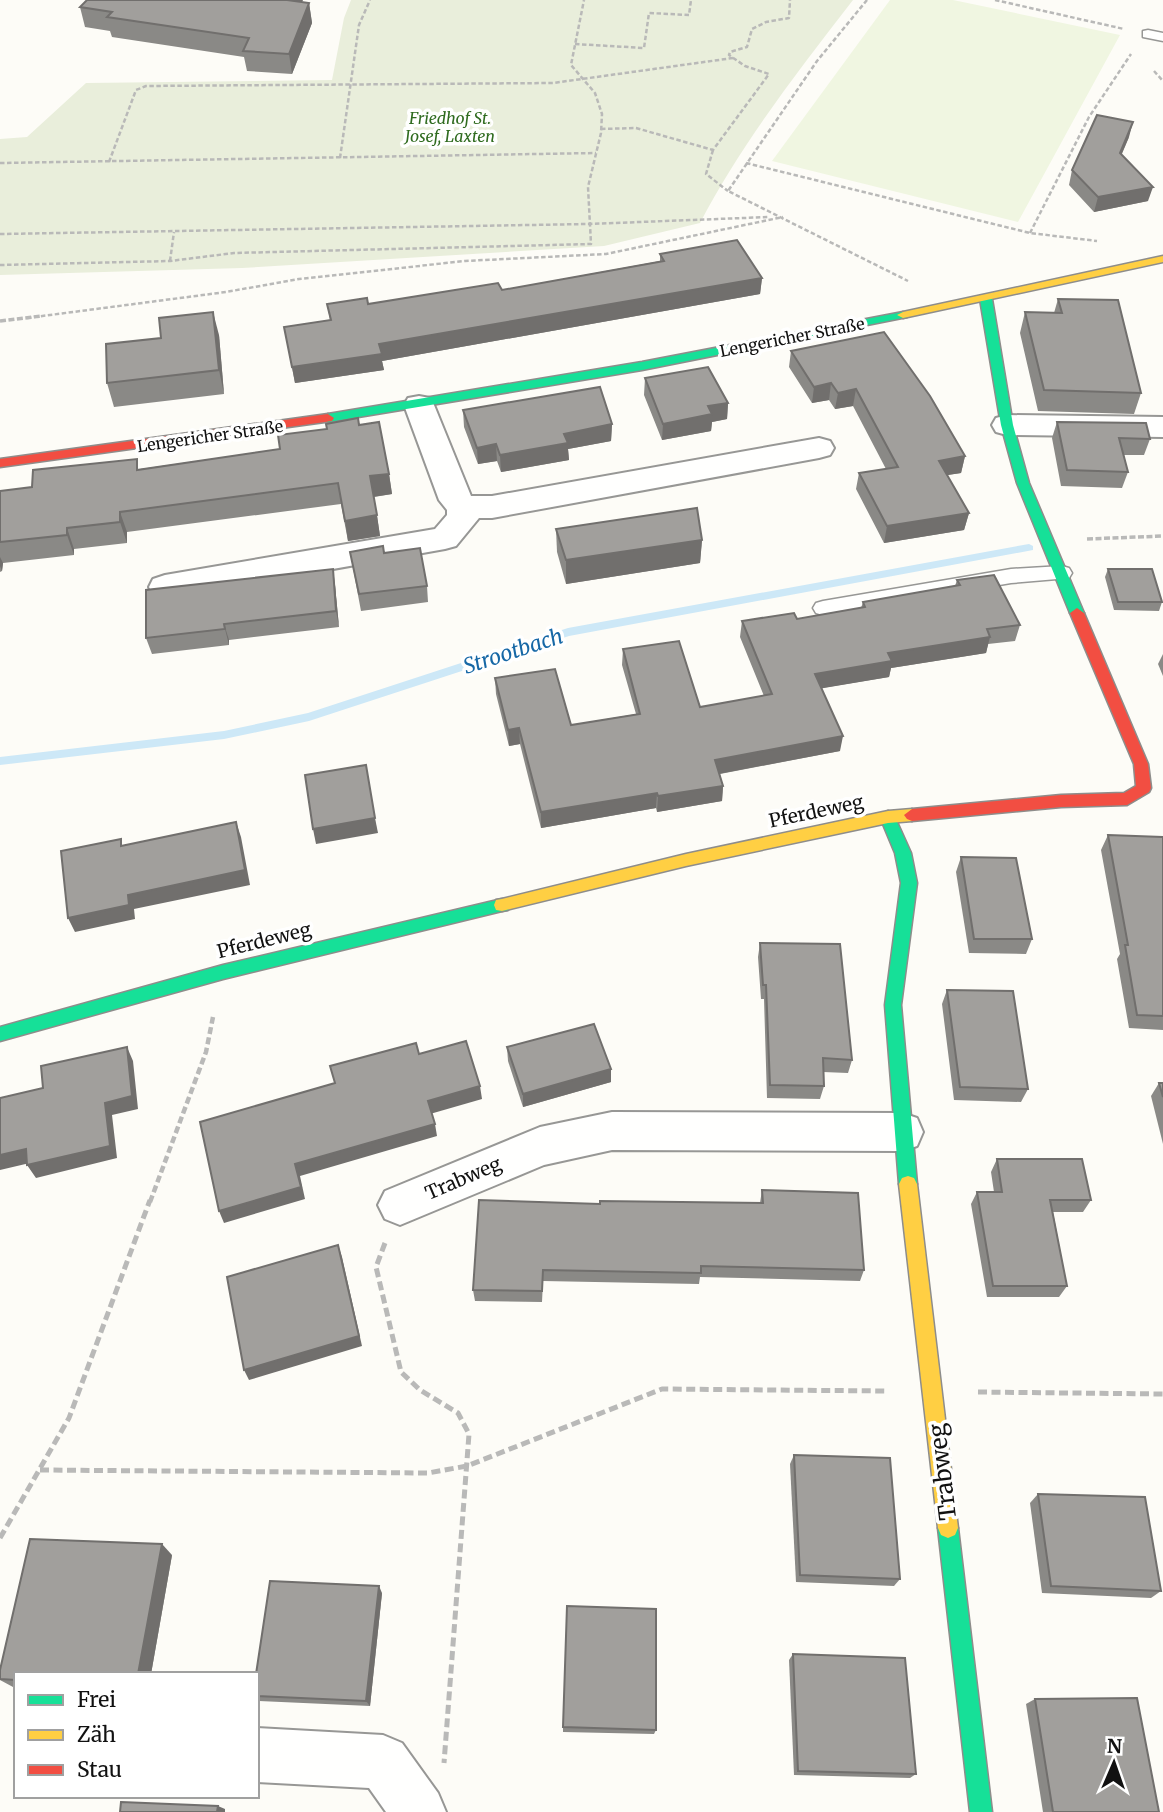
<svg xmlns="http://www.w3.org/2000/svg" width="1163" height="1812" viewBox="0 0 1163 1812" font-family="Merriweather,serif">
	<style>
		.cemetery { fill: #e9eedb }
		.pitch { fill: #f0f6e1 }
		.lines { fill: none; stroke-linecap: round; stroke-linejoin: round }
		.stream { fill: #cde8f7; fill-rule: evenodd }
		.lane-casing { stroke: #979795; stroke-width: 3 }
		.street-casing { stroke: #979795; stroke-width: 4 }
		.fast-casing { stroke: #8e8d8b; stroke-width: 3 }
		.slow-casing { stroke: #8e8d8b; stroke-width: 3 }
		.jam-casing { stroke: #8e8d8b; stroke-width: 3 }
		.path-far3 { stroke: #b9b9b8; stroke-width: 2.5; stroke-dasharray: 4.5 2.5; stroke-linecap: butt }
		.path-far2 { stroke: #b9b9b8; stroke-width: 3.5; stroke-dasharray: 6 2.5; stroke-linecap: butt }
		.path-far1 { stroke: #b9b9b8; stroke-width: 4.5; stroke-dasharray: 7 3.5; stroke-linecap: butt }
		.path { stroke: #b9b9b8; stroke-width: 5; stroke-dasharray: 9 4.5; stroke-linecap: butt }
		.lane { fill: #fffffe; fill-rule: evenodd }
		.street { fill: #fffffe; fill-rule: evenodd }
		.fast { fill: #16e098; fill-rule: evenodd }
		.slow { fill: #ffcf43; fill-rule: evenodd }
		.jam { fill: #f24e42; fill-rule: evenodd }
		.wall { fill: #8a8986 }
		.shaded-wall { fill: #716f6d }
		.building { fill: #a19f9c; stroke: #716f6d; stroke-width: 2 }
		.labels { text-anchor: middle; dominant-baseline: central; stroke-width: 7; stroke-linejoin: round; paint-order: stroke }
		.far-park-label { font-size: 16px; font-style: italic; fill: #2f6b1f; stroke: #fff }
		.far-street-label { font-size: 16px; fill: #111; stroke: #fff }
		.street-label { font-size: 19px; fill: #111; stroke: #fff }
		.water-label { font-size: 21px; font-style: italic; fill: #1768a6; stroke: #fff }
		.near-street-label { font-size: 23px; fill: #111; stroke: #fff }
	</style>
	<rect width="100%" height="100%" fill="#fdfcf7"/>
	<!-- cemetery -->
	<path class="cemetery" d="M 351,0 L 853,0 C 798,71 742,143 700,223 L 604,246 L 242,268 L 0,275 L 0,139 L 27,137 L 86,83 L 332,80 L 344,18 Z"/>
	<!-- pitch -->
	<path class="pitch" d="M 890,0 L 953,0 L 1120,35 L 1018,222 L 772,161 Z"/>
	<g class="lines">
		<!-- stream -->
		<path class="stream" d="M 1029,544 L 1033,546 L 1033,550 L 569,636 L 309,721 L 224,739 L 0,765 L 0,757 L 224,731 L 308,713 L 568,628 Z"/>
		<defs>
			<g id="lane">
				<path d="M 1148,30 L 1163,33 L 1163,41 L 1143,37 L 1143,31 Z"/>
				<path d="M 1062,566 L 1069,568 L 1072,573 L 1069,578 L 1011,583 L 823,615 L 816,613 L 813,608 L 816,603 L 823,601 L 1011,569 Z"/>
			</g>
			<g id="street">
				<path d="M 419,396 L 430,398 L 434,405 L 471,496 L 492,496 L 819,438 L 830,441 L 834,448 L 830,455 L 819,458 L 492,518 L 479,518 L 456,546 L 445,549 L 165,599 L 153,595 L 149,587 L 153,579 L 165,575 L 435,529 L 447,515 L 447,510 L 439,500 L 404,405 L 408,398 Z"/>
				<path d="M 1007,415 L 1163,417 L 1163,437 L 1007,435 L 996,432 L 992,425 L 996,418 Z"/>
				<path d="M 612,1112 L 902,1113 L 917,1118 L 923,1132 L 917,1146 L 902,1151 L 612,1150 L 544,1165 L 400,1225 L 385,1219 L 378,1205 L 385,1191 L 540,1127 Z"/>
				<path d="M 257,1728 L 383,1735 L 402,1743 L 438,1793 L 446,1812 L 386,1812 L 369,1788 L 257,1782 Z"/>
			</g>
			<g id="fast">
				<path d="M 986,296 L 992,299 L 1013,425 L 1029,483 L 1084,613 L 1077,618 L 1070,613 L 1017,483 L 1001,425 L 980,299 Z"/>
				<path d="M 903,312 L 909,315 L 907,317 L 642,370 L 328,422 L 322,418 L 328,414 L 642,362 Z"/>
				<path d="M 888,811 L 893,813 L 911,853 L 917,883 L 901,1005 L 917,1184 L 914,1190 L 908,1192 L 902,1190 L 899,1184 L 885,1005 L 901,883 L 895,853 L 880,817 Z"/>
				<path d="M 502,899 L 508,900 L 510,905 L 508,910 L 502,911 L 223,979 L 0,1041 L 0,1027 L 223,965 Z"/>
				<path d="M 948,1518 L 955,1521 L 958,1528 L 992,1812 L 970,1812 L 938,1528 L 941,1521 Z"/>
			</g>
			<g id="slow">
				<path d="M 1163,256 L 1163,262 L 903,318 L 897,315 L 903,312 Z"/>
				<path d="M 912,809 L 920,815 L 912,821 L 888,823 L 686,866 L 502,911 L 496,910 L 494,905 L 496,900 L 502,899 L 686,854 L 888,811 Z"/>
				<path d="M 908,1176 L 914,1178 L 917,1184 L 958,1528 L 955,1535 L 948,1538 L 941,1535 L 938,1528 L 899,1184 L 902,1178 Z"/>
			</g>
			<g id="jam">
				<path d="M 328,414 L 334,418 L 332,421 L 0,467 L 0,459 Z"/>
				<path d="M 1077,608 L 1084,613 L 1148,764 L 1151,788 L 1149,792 L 1127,805 L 1061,807 L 912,821 L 907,819 L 904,815 L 912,809 L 1061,795 L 1124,793 L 1136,786 L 1134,764 L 1070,613 Z"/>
			</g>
		</defs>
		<!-- lane casing -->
		<use href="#lane" class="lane-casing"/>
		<!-- street casing -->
		<use href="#street" class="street-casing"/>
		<!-- fast casing -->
		<use href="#fast" class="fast-casing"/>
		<!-- slow casing -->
		<use href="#slow" class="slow-casing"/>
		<!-- jam casing -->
		<use href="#jam" class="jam-casing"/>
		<!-- path-far3 -->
		<g class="path-far3">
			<path d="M 867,0 L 817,61 L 728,191 L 908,281"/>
			<path d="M 995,0 L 1124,29"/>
			<path d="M 575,44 L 644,48 L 649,13 L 689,15 L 691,0"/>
			<path d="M 1154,71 L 1163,81"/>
			<path d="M 601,129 L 636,128 L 713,150 L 769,74 L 745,66 L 729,55 L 730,52 L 747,47 L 752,29 L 766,22 L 789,18 L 790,0"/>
			<path d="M 713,150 L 706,174 L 728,191"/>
			<path d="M 340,158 L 359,25 L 370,0"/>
			<path d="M 109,162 L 136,90 L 146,86 L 553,83 L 733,58"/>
			<path d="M 0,163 L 596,153"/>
			<path d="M 746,163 L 1030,233 L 1097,241"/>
			<path d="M 1030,233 L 1089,117 L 1131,54"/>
			<path d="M 0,234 L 588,224 L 769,217"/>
			<path d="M 170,261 L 174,232"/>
			<path d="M 0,265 L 170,261 L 234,253 L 591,244 L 588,187 L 601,133 L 602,114 L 595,93 L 571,65 L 584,0"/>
			<path d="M 27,318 L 226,292 L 299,279 L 465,261 L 606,254 L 783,217"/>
		</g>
		<!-- path-far2 -->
		<g class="path-far2">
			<path d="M 0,321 L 41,316"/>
			<path d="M 1087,539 L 1163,536"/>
		</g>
		<!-- path-far1 -->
		<path class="path-far1" d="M 150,1202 L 206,1052 L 213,1017"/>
		<!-- path -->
		<g class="path">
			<path d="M 385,1243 L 376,1267 L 401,1372 L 420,1390 L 458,1413 L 469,1434 L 444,1763"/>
			<path d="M 978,1392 L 1163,1394"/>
			<path d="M 40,1470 L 428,1473 L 467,1466 L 662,1389 L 886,1391"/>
			<path d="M 0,1538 L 69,1418 L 150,1200"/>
		</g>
		<!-- lane -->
		<use href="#lane" class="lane"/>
		<!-- street -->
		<use href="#street" class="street"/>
		<!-- fast -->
		<use href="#fast" class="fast"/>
		<!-- slow -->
		<use href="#slow" class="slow"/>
		<!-- jam -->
		<use href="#jam" class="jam"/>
	</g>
	<!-- wall -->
	<g class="wall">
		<path d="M 87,0 L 303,0 L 301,2 L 309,3 L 312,23 L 292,74 L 247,71 L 244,57 L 112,37 L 110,31 L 85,27 L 80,7 Z"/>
		<path d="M 1129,137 L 1121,155 L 1148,201 L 1094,212 L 1069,185 L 1072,170 Z"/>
		<path d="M 660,254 L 762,278 L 760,294 L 382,361 L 384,370 L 295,383 L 284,327 L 330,320 L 327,304 L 368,304 L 502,290 L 660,261 Z"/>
		<path d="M 1058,299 L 1141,393 L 1134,414 L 1038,411 L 1020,333 L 1025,312 L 1054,313 Z"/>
		<path d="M 219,335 L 224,394 L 114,407 L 107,383 Z"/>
		<path d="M 791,351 L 965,456 L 961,473 L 947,475 L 969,513 L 964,530 L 884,543 L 856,489 L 859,473 L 886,469 L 853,406 L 835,409 L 829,400 L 812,403 L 789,367 Z"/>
		<path d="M 645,378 L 728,403 L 727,419 L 712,422 L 711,431 L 662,440 L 644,395 Z"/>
		<path d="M 463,410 L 612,424 L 611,441 L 568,449 L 569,460 L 501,472 L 497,461 L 478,464 L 464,427 Z"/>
		<path d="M 1057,422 L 1150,439 L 1144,455 L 1124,455 L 1128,472 L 1122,488 L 1061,486 L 1052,438 Z"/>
		<path d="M 359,425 L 389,474 L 392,494 L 374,497 L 380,536 L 348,541 L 341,504 L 127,532 L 127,543 L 74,549 L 74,555 L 3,563 L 2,571 L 0,572 L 0,491 L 32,487 L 140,469 L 280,449 Z"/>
		<path d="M 556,529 L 702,540 L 700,563 L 566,584 L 557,552 Z"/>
		<path d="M 350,552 L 384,553 L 427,586 L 428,602 L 361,611 Z"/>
		<path d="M 1108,569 L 1162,602 L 1159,611 L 1114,610 L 1105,577 Z"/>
		<path d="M 957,580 L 1020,625 L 1015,641 L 988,644 L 986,653 L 891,668 L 889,677 L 822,688 L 840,751 L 720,774 L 723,786 L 722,801 L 657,812 L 656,808 L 541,828 L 520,744 L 509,746 L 496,694 L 495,678 L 571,725 L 636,714 L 622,665 L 623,649 L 700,707 L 764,696 L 740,637 L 742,621 L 797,619 L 861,608 L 863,602 L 955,586 Z"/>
		<path d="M 335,585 L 339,627 L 229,640 L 229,645 L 152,654 L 146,638 Z"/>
		<path d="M 1163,654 L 1163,676 L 1158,664 Z"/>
		<path d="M 1108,835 L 1163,837 L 1163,1030 L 1129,1028 L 1117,959 L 1120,954 L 1101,850 Z"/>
		<path d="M 961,857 L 1032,939 L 1026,954 L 969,953 L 956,872 Z"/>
		<path d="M 760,943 L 852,1060 L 848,1073 L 823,1072 L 824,1086 L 820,1099 L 767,1098 L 764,999 L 761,999 L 758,957 Z"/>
		<path d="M 947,990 L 1028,1089 L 1021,1102 L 954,1100 L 942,1004 Z"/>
		<path d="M 507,1047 L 611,1069 L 611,1082 L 523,1107 L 508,1061 Z"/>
		<path d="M 1159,1083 L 1163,1083 L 1163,1144 L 1151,1096 Z"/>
		<path d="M 997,1159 L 1091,1200 L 1083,1212 L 1053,1212 L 1067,1286 L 1059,1297 L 987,1297 L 971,1204 L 977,1192 L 994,1192 L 991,1172 Z"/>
		<path d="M 762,1190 L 864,1270 L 860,1281 L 700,1277 L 699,1284 L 543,1281 L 542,1302 L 475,1301 L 473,1290 L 600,1204 L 760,1203 Z"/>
		<path d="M 794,1455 L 900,1579 L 894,1586 L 796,1582 L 790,1464 Z"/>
		<path d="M 1038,1494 L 1161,1591 L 1151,1598 L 1042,1593 L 1030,1503 Z"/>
		<path d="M 172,1555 L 151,1674 L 16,1674 L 16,1687 L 13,1687 L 0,1680 L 0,1670 Z"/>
		<path d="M 382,1593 L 370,1706 L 259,1701 L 257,1699 L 257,1674 Z"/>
		<path d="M 793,1654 L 916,1774 L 910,1778 L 794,1775 L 789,1660 Z"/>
		<path d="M 1035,1699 L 1159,1812 L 1043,1812 L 1026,1704 Z"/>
		<path d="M 563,1727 L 656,1730 L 654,1734 L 563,1732 Z"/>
	</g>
	<!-- shaded-wall -->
	<g class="shaded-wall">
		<path d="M 287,0 L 303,0 L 289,20 Z"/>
		<path d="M 309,3 L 312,23 L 292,74 L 289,54 Z"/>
		<path d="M 1133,122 L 1129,137 L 1116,168 L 1120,153 Z"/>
		<path d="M 1153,187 L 1148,201 L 1094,212 L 1098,197 Z"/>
		<path d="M 762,278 L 760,294 L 382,361 L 384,370 L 295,383 L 292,367 L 379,344 Z"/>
		<path d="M 213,312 L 219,335 L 224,394 L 219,370 Z"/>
		<path d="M 831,383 L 829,400 L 812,403 L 814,387 Z"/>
		<path d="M 856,389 L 853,406 L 835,409 L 838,393 Z"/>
		<path d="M 728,403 L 727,419 L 712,422 L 711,431 L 662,440 L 663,424 L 708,406 Z"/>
		<path d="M 612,424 L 611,441 L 568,449 L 569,460 L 501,472 L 500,455 L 564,434 Z"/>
		<path d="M 496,444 L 497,461 L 478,464 L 477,448 Z"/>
		<path d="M 965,456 L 961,473 L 935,477 L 939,461 Z"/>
		<path d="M 389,474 L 392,494 L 372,497 L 370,476 Z"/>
		<path d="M 120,512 L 127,532 L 127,543 L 120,522 Z"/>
		<path d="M 969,513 L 964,530 L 884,543 L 887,526 Z"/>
		<path d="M 377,515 L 380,536 L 348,541 L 345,521 Z"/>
		<path d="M 67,528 L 74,549 L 74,555 L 67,535 Z"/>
		<path d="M 702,540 L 700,563 L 566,584 L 566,560 Z"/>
		<path d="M 0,557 L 3,563 L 2,571 L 0,566 Z"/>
		<path d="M 333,569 L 335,585 L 339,627 L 336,611 Z"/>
		<path d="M 224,624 L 229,640 L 229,645 L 225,629 Z"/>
		<path d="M 990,637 L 986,653 L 891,668 L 889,677 L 812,690 L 815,674 L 888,653 Z"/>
		<path d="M 519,728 L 520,744 L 509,746 L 508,730 Z"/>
		<path d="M 843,736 L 840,751 L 713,775 L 715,760 Z"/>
		<path d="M 723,786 L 722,801 L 657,812 L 658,796 Z"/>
		<path d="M 657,793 L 656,808 L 541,828 L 541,812 Z"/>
		<path d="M 375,818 L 378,833 L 316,844 L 313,829 Z"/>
		<path d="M 236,822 L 241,837 L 250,885 L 134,909 L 135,919 L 75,932 L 68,918 L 128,895 Z"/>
		<path d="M 127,1047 L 133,1061 L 138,1109 L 112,1115 L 117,1158 L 36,1178 L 27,1165 L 105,1103 Z"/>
		<path d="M 611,1069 L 611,1082 L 523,1107 L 523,1094 Z"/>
		<path d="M 480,1086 L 482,1099 L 430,1114 L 428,1101 Z"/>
		<path d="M 435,1124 L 437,1136 L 300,1176 L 305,1199 L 224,1223 L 219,1211 L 295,1164 Z"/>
		<path d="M 26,1149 L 34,1162 L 0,1170 L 0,1155 Z"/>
		<path d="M 338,1245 L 342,1257 L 362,1346 L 249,1380 L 244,1370 Z"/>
		<path d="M 162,1544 L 172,1555 L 151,1674 L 138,1674 Z"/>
		<path d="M 379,1586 L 382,1593 L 370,1706 L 366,1701 Z"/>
		<path d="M 218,1806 L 225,1809 L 225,1812 L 217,1812 Z"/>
	</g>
	<!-- building -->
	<g class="building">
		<path d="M 87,0 L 287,0 L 309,3 L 289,54 L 243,51 L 249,38 L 107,17 L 112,12 L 80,7 Z"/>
		<path d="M 1097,115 L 1133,122 L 1120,153 L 1153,187 L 1098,197 L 1072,170 Z"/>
		<path d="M 737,240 L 762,278 L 379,344 L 382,354 L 292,367 L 284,327 L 331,320 L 327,304 L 367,298 L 368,304 L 498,283 L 502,290 L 664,261 L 660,254 Z"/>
		<path d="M 1058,299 L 1118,300 L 1141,393 L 1044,390 L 1025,312 L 1062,313 Z"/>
		<path d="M 213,312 L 219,370 L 107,383 L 106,344 L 161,338 L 159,318 Z"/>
		<path d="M 884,332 L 930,396 L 965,456 L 939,461 L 969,513 L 887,526 L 859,473 L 898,467 L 856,389 L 838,393 L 831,383 L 814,387 L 791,351 Z"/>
		<path d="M 708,367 L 728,403 L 708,406 L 712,414 L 663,424 L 645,378 Z"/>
		<path d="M 600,387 L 612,424 L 564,434 L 568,443 L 500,455 L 496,444 L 477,448 L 463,410 Z"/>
		<path d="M 358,418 L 359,425 L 379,422 L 389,474 L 370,476 L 377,515 L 345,521 L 338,483 L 120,512 L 120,522 L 67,528 L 67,535 L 0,542 L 0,491 L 32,487 L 33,470 L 137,459 L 137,470 L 280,449 L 278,435 L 327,429 L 326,424 Z"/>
		<path d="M 1057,422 L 1146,423 L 1150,439 L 1119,438 L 1128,472 L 1067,470 Z"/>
		<path d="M 697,508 L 702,540 L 566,560 L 556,529 Z"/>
		<path d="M 383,546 L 384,553 L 420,548 L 427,586 L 359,594 L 350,552 Z"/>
		<path d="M 333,569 L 336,611 L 224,624 L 225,629 L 146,638 L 146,590 Z"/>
		<path d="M 1108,569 L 1152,569 L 1162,602 L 1118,602 Z"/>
		<path d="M 994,575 L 1020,625 L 987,629 L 990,637 L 888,653 L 892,661 L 815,674 L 843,736 L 715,760 L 723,786 L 658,796 L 657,793 L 541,812 L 519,728 L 508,730 L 495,678 L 555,669 L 571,725 L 640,714 L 623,649 L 679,641 L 700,707 L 772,694 L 742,621 L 794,613 L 797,619 L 865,607 L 863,602 L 960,585 L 957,580 Z"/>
		<path d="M 366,765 L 375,818 L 313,829 L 305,775 Z"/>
		<path d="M 236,822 L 245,870 L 128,895 L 129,905 L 68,918 L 61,851 L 121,839 L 121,846 Z"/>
		<path d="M 1108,835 L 1163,837 L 1163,1016 L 1137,1015 L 1125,945 L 1128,945 Z"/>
		<path d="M 961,857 L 1016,858 L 1032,939 L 974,939 Z"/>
		<path d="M 760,943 L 840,944 L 852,1060 L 823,1058 L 824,1086 L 770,1085 L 766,985 L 763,985 Z"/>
		<path d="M 947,990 L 1013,991 L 1028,1089 L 960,1087 Z"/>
		<path d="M 594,1024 L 611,1069 L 523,1094 L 507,1047 Z"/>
		<path d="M 466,1041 L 480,1086 L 428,1101 L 435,1124 L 295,1164 L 301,1187 L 219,1211 L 200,1122 L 335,1083 L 330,1066 L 416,1043 L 419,1054 Z"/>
		<path d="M 127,1047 L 132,1096 L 105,1103 L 110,1146 L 27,1165 L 26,1149 L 0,1155 L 0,1098 L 43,1088 L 41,1066 Z"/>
		<path d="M 1159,1083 L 1163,1083 L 1163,1097 Z"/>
		<path d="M 997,1159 L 1082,1159 L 1091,1200 L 1050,1200 L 1067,1286 L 993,1286 L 977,1192 L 1002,1192 Z"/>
		<path d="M 762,1190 L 858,1193 L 864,1270 L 701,1266 L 701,1273 L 543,1270 L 542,1291 L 473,1290 L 479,1200 L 600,1204 L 600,1201 L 763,1203 Z"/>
		<path d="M 338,1245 L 359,1336 L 244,1370 L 227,1277 Z"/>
		<path d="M 794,1455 L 890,1458 L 900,1579 L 800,1575 Z"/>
		<path d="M 1038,1494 L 1145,1497 L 1161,1591 L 1051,1586 Z"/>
		<path d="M 30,1539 L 162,1544 L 138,1674 L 16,1674 L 16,1680 L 0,1679 L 0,1670 Z"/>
		<path d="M 270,1581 L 379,1586 L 366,1701 L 257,1696 L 257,1674 L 256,1674 Z"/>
		<path d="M 567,1606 L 656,1609 L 656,1730 L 563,1727 Z"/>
		<path d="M 793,1654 L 905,1658 L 916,1774 L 798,1771 Z"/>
		<path d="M 1137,1698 L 1159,1812 L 1053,1812 L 1035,1699 Z"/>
		<path d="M 121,1802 L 218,1806 L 217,1812 L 120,1812 Z"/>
	</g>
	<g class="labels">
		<!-- far-park labels -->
		<g class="far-park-label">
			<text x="450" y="118">Friedhof St.<tspan x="450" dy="18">Josef, Laxten</tspan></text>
		</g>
		<!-- far-street labels -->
		<g class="far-street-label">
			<text transform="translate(792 337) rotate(-11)">Lengericher Straße</text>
			<text transform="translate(210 436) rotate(-8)">Lengericher Straße</text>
		</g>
		<!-- street labels -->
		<g class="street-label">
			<text transform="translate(816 811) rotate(-12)">Pferdeweg</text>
			<text transform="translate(264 940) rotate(-14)">Pferdeweg</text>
			<text transform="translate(463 1178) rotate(-23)">Trabweg</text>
		</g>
		<!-- water labels -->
		<g class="water-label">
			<text transform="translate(513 651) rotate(-18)">Strootbach</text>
		</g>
		<!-- near-street labels -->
		<g class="near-street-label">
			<text transform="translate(942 1472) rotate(-97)">Trabweg</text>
		</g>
	</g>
	<!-- legend -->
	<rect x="14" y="1672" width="245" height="126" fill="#ffffff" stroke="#a0a0a0" stroke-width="2"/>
	<rect x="28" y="1695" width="35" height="10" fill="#16e098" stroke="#a0a0a0" stroke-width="2"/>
	<text x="77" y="1707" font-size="21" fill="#111111">Frei</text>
	<rect x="28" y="1730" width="35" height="10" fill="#ffcf43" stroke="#a0a0a0" stroke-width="2"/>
	<text x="77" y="1742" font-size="21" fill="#111111">Zäh</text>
	<rect x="28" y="1765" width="35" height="10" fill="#f24e42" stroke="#a0a0a0" stroke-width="2"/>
	<text x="77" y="1777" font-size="21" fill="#111111">Stau</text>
	<!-- north arrow -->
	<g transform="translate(1114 1763) rotate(2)" stroke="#ffffff" stroke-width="5" paint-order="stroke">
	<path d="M0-5L12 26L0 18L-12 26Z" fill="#111111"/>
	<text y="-10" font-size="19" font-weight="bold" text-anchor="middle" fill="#111111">N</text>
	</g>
</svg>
